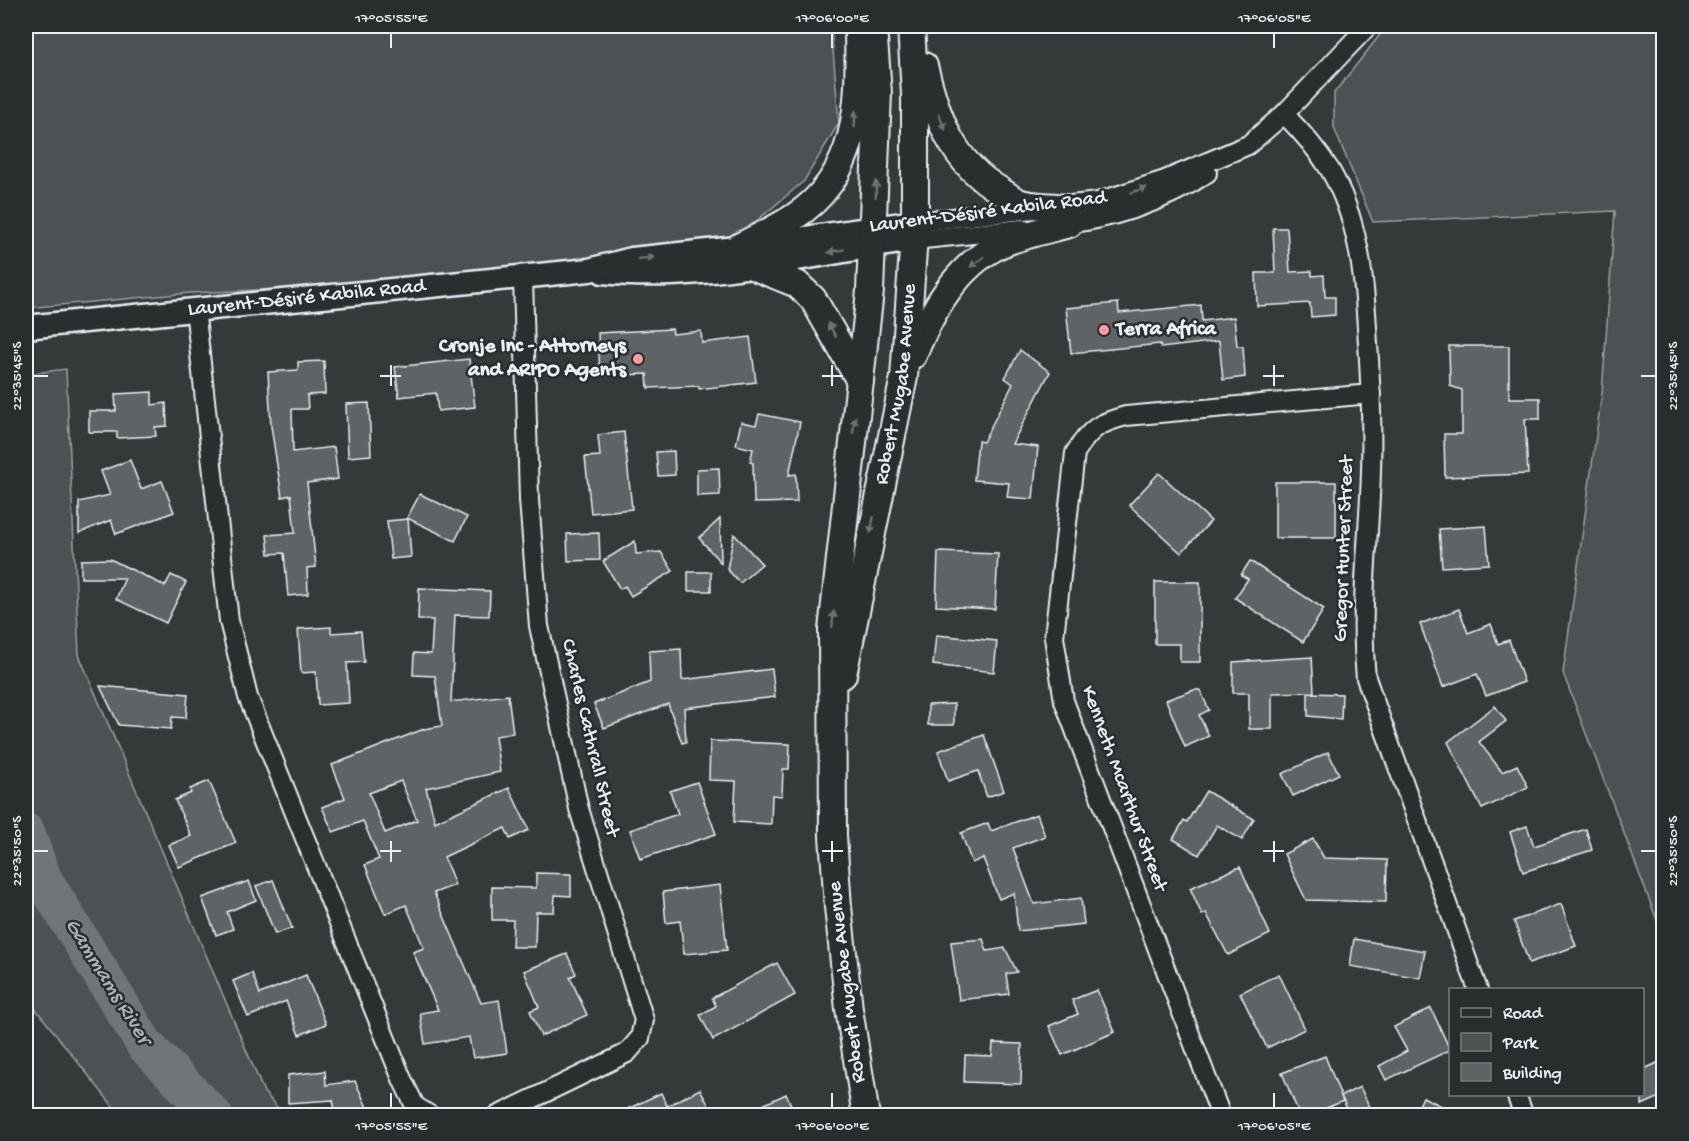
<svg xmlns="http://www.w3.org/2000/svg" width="1689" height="1141" viewBox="0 0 1689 1141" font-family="'Gochi Hand',sans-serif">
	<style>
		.green { fill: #4d5152; stroke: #9aa1a5; stroke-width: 1.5 }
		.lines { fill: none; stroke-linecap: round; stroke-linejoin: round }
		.river { stroke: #707579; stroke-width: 38 }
		.building { fill: #5f6365; stroke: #e8f1f8; stroke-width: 1.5; fill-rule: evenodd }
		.minor-casing { stroke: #e8f1f8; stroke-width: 22 }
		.tertiary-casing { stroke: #e8f1f8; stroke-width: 27 }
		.secondary-casing { stroke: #e8f1f8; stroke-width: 30 }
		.minor { stroke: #2a2d2e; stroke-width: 18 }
		.tertiary { stroke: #2a2d2e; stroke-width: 22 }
		.secondary { stroke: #2a2d2e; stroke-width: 26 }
		.oneway { fill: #6c7275 }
		.ticks { fill: none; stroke: #e8f1f8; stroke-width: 2 }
		.poi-dot { fill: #ff9aa2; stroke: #2a2d2e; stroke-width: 2 }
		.labels { text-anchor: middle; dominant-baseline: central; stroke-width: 5; stroke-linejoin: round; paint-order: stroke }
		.street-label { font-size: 21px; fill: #e8f1f8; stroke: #2a2d2e }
		.poi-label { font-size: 21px; font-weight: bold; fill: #e8f1f8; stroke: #2a2d2e; text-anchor: start }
		.water-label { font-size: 22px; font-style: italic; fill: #acb3b8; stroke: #2a2d2e }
		.neatline { fill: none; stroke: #e8f1f8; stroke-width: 2 }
		.ticks-label { font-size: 15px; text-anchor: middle; fill: #e8f1f8 }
	</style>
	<rect width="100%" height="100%" fill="#35393a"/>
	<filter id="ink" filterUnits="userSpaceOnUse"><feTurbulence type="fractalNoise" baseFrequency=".0167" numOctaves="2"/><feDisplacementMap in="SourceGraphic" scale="12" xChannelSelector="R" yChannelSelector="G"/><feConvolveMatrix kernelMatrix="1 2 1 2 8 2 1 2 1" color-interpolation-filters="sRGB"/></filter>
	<g filter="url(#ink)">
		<!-- green -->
		<g class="green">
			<path d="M 26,26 L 831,26 L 839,123 L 804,181 L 735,239 L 523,278 L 190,293 L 26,308 Z"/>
			<path d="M 1387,26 L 1663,26 L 1663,936 L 1563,673 L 1602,393 L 1615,211 L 1373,222 L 1334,128 L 1334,93 Z"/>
			<path d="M 66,369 L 79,655 L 264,1092 L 284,1115 L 120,1115 L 26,997 L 26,374 Z"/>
		</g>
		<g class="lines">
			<!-- river -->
			<path class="river" d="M 26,832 L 43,879 L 145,1045 L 214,1116"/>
		</g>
		<!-- building -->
		<g class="building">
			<path d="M 1273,228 L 1287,228 L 1290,272 L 1312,271 L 1312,276 L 1324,275 L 1325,297 L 1335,297 L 1335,315 L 1311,317 L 1310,303 L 1257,306 L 1256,273 L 1275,273 Z"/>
			<path d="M 1118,303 L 1119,313 L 1201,305 L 1202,321 L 1234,317 L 1237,346 L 1243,346 L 1245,377 L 1223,380 L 1219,341 L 1161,348 L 1160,344 L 1071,353 L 1066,308 Z"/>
			<path d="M 672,329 L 673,334 L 701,331 L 702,343 L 750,337 L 756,382 L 699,389 L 699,386 L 648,388 L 647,374 L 600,376 L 598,333 Z"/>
			<path d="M 1449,346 L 1509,346 L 1509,398 L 1540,398 L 1540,419 L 1525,419 L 1528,474 L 1445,477 L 1444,434 L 1462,434 L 1462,390 L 1450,386 Z"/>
			<path d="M 1020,350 L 1050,372 L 1012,444 L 1038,447 L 1033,499 L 1007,497 L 1009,483 L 974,480 L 978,441 L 983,442 L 1013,384 L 1005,378 Z"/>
			<path d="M 469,359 L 475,407 L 438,411 L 436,393 L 399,397 L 395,367 Z"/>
			<path d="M 324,361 L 325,394 L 307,395 L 308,409 L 292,409 L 293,452 L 334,447 L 338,479 L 307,483 L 316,567 L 307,568 L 308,594 L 288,596 L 284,553 L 269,554 L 267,535 L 295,533 L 291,495 L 282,497 L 271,426 L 268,372 L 298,370 L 298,362 Z"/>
			<path d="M 152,392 L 152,405 L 166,403 L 167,426 L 155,427 L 156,436 L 117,438 L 117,432 L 89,432 L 89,411 L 116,411 L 115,394 Z"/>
			<path d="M 369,403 L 371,455 L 348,457 L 346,404 Z"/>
			<path d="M 759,414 L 800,422 L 789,475 L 796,474 L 797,502 L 754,503 L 753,463 L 750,462 L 753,449 L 736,445 L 741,422 L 756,425 Z"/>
			<path d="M 624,432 L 632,509 L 591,513 L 585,457 L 600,456 L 598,435 Z"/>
			<path d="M 674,451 L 675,475 L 658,476 L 656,452 Z"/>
			<path d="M 130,460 L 141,489 L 162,481 L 174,512 L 116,534 L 111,520 L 79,533 L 79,502 L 110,495 L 101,471 Z"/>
			<path d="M 719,468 L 720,495 L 697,496 L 697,469 Z"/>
			<path d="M 1159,473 L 1211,521 L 1181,553 L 1129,505 Z"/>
			<rect x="1275" y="482" width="61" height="56"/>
			<path d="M 420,494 L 467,517 L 455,541 L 407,518 Z"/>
			<path d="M 408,519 L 411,557 L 391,559 L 387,521 Z"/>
			<path d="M 720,519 L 721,563 L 699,538 Z"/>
			<path d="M 1486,526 L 1489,564 L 1442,567 L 1439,529 Z"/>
			<path d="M 599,533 L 600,560 L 568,561 L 567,534 Z"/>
			<path d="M 734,534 L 762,564 L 740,583 L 727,569 Z"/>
			<path d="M 635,541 L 636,554 L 661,552 L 673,571 L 631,596 L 625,586 L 620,589 L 603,561 Z"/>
			<path d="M 938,552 L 998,554 L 995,609 L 936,606 Z"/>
			<path d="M 110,559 L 165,586 L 171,575 L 186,582 L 166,623 L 116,599 L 125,578 L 81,578 L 81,560 Z"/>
			<path d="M 1250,561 L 1324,609 L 1303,642 L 1235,598 L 1248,579 L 1241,575 Z"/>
			<rect x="688" y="572" width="23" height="19"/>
			<path d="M 1155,582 L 1200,582 L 1200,662 L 1180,662 L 1180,644 L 1155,644 Z"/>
			<path d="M 419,588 L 490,591 L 489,616 L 455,615 L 451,702 L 508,695 L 513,733 L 495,736 L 500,772 L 426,788 L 435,822 L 509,788 L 529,830 L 510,839 L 505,828 L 444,857 L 455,885 L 434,893 L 481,1003 L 499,1000 L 507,1053 L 473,1058 L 469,1037 L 425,1044 L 420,1013 L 438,1010 L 413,952 L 424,948 L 406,905 L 385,914 L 365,865 L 379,859 L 363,821 L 333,832 L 322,807 L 345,798 L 332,765 L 424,729 L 442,726 L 435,676 L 413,675 L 414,653 L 431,654 L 433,620 L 418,620 ZM 401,781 L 417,820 L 385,833 L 369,793 Z"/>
			<path d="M 1459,609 L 1468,633 L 1491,624 L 1498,644 L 1509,640 L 1524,682 L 1486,696 L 1477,674 L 1443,687 L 1420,624 Z"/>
			<path d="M 331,627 L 331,633 L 361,631 L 364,662 L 347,663 L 349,703 L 318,705 L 316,672 L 301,673 L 298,629 Z"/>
			<path d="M 936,635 L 997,641 L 994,672 L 933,665 Z"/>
			<path d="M 681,649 L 682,680 L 772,669 L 775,697 L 684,708 L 686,742 L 682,743 L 668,704 L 604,728 L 594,704 L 650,682 L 649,651 Z"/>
			<path d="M 1312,657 L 1314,692 L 1272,693 L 1272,729 L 1249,729 L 1249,693 L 1233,693 L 1233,662 Z"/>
			<path d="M 100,686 L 188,694 L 186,718 L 172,717 L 171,729 L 119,725 Z"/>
			<path d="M 1194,690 L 1200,690 L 1209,710 L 1199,715 L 1209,736 L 1185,747 L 1166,700 Z"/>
			<path d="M 1308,693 L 1342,694 L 1341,719 L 1308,716 Z"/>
			<path d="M 954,704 L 954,725 L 928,725 L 928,705 Z"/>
			<path d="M 1495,706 L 1506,721 L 1479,742 L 1502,772 L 1517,765 L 1528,787 L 1482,809 L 1448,742 Z"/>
			<path d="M 984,735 L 1004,791 L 987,797 L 978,771 L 948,781 L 938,751 Z"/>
			<path d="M 710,741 L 790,744 L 789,769 L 783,769 L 782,796 L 772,795 L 771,824 L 734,822 L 736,781 L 709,780 Z"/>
			<path d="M 1328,752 L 1339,774 L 1293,796 L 1282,774 Z"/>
			<path d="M 209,781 L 236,843 L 179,867 L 169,845 L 191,836 L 175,800 L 191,793 L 190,789 Z"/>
			<path d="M 697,782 L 716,834 L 640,859 L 630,830 L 678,814 L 670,791 Z"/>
			<path d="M 1206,791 L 1254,819 L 1242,840 L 1217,825 L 1199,855 L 1173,839 L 1184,820 L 1187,822 Z"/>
			<path d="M 1037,814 L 1045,836 L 1013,848 L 1034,904 L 1081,898 L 1084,924 L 1018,931 L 1014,893 L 999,899 L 983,858 L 972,863 L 961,833 L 988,823 L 991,831 Z"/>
			<path d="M 1527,826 L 1534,846 L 1586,829 L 1592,850 L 1523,872 L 1510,832 Z"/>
			<path d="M 1313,839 L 1324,858 L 1387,860 L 1386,902 L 1306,900 L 1284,854 Z"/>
			<path d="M 1240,867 L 1270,934 L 1228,955 L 1206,913 L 1202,915 L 1190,888 Z"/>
			<path d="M 536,873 L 571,874 L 571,896 L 555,895 L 554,912 L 536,912 L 535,947 L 512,947 L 513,920 L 492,920 L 492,887 L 536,888 Z"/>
			<path d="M 273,880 L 292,928 L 275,934 L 256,886 Z"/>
			<path d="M 249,881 L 256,900 L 227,912 L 233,929 L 216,935 L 202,898 Z"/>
			<path d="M 720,885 L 727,950 L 684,954 L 680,921 L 666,923 L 663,892 Z"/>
			<path d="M 1561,904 L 1576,946 L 1529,963 L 1514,921 Z"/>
			<path d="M 983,939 L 987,951 L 1005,948 L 1017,972 L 1006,974 L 1009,994 L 959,1000 L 951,942 Z"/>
			<path d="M 1354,939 L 1425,951 L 1420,978 L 1350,966 Z"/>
			<path d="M 567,954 L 576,974 L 570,977 L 587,1015 L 541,1036 L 530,1011 L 539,1007 L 524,971 Z"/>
			<path d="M 777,963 L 795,995 L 713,1040 L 700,1015 L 716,1006 L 712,998 Z"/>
			<path d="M 252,973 L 260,994 L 306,975 L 326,1024 L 299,1035 L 286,1001 L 248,1017 L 233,981 Z"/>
			<path d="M 1279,974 L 1305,1029 L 1267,1048 L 1240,993 Z"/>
			<path d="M 1097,990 L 1115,1032 L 1062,1055 L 1049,1026 L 1078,1014 L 1072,1000 Z"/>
			<path d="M 1431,1008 L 1450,1050 L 1386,1080 L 1379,1066 L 1407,1051 L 1394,1027 Z"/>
			<path d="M 993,1043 L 1022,1044 L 1021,1084 L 964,1082 L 965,1055 L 992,1056 Z"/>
			<path d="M 1325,1056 L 1343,1101 L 1308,1116 L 1300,1116 L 1282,1073 Z"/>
			<path d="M 1664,1060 L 1664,1095 L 1642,1105 L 1642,1070 Z"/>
			<path d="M 325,1071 L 326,1085 L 355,1081 L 371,1116 L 336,1116 L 333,1100 L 288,1103 L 288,1075 Z"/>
			<path d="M 1360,1087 L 1369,1106 L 1350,1115 L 1341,1096 Z"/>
			<path d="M 700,1089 L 714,1116 L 613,1116 L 661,1093 L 667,1106 Z"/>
			<path d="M 786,1094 L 796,1116 L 739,1116 Z"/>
			<path d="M 1423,1097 L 1462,1116 L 1414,1116 Z"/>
		</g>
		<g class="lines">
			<defs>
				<g id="minor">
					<path d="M 1284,114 C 1301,131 1317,149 1330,170 C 1358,218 1364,274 1367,328 C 1371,384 1373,441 1370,496 C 1367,558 1360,617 1366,678 L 1478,990"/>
					<path d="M 915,222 L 1098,202 L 1165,180 L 1248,145 L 1284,114 L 1368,26"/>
					<path d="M 1058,225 C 1108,220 1166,202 1207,173"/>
					<path d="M 914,240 L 1022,229"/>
					<path d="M 195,308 L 229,621 L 248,697 L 402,1079 L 415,1106 L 431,1116"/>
					<path d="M 1516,1094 L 1524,1116"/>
					<path d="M 497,1116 L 627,1053 L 640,1038 L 644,1020 L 579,809 L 539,626 L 529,500 L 523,278"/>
					<path d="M 1221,1116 L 1064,701 L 1054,637 L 1075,453 C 1090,429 1098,423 1126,416 L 1371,394"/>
				</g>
				<g id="tertiary">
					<path d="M 603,272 C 706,283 813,253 914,240"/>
					<path id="s1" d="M 26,327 L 589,270 L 632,259 L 737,248 L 915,222"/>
				</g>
				<g id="secondary">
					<path d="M 924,66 C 938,119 951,162 1001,191 C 1007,195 1014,201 1021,203 C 1035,207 1052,206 1066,208"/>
					<path d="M 737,248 C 756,238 776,229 794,217 C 859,175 860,103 858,34"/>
					<path d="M 752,266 L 797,284 L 813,299 L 860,381"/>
					<path d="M 913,355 C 932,311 956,266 1001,244 C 1022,235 1047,230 1069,224"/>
					<path id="s2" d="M 843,675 L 904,377 L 915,222 L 915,95 L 911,26"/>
					<path d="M 866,1116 L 849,1009 L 838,907 L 833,836 L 832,630 L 870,291 L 878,93 L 873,26"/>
				</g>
			</defs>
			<!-- minor casing -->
			<use href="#minor" class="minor-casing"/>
			<!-- tertiary casing -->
			<use href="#tertiary" class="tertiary-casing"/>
			<!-- secondary casing -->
			<use href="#secondary" class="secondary-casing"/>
			<!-- minor -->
			<use href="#minor" class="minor"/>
			<!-- tertiary -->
			<use href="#tertiary" class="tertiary"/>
			<!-- secondary -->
			<use href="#secondary" class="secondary"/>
		</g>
		<!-- one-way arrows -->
		<defs><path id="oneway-solid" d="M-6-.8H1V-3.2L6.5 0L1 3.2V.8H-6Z" transform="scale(1.5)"/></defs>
		<g class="oneway">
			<use href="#oneway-solid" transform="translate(855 119) rotate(-87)"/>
			<use href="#oneway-solid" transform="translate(942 122) rotate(67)"/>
			<use href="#oneway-solid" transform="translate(876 189) rotate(-88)"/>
			<use href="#oneway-solid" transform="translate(1139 190) rotate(-20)"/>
			<use href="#oneway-solid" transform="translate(836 251) rotate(170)"/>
			<use href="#oneway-solid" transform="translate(646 258) rotate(-6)"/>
			<use href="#oneway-solid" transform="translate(977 262) rotate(144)"/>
			<use href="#oneway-solid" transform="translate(832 330) rotate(-119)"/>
			<use href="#oneway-solid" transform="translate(854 425) rotate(-82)"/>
			<use href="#oneway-solid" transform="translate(872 525) rotate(102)"/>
			<use href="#oneway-solid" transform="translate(833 619) rotate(-84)"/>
		</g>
	</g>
	<!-- ticks -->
	<path class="ticks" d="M 391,33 L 391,48M 832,33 L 832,48M 1274,33 L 1274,48M 391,365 L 391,386M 832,365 L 832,386M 1274,365 L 1274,386M 33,376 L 48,376M 380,376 L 401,376M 822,376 L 843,376M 1263,376 L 1284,376M 1641,376 L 1656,376M 391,841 L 391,862M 832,841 L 832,862M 1274,841 L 1274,862M 33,851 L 48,851M 380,851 L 401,851M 822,851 L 843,851M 1263,851 L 1284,851M 1641,851 L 1656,851M 391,1093 L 391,1108M 832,1093 L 832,1108M 1274,1093 L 1274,1108"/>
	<!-- markers -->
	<g class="poi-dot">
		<circle cx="1104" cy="330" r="6"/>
		<circle cx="638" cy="359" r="6"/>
	</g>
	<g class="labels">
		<!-- street labels -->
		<g class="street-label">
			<text transform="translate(988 213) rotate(-7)">Laurent-Désiré Kabila Road</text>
			<text stroke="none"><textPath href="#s1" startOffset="282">Laurent-Désiré Kabila Road</textPath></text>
			<text stroke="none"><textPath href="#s2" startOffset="296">Robert Mugabe Avenue</textPath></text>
			<text transform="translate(1345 549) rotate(-88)">Gregor Hunter Street</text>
			<text transform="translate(589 738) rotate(77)">Charles Cathrall Street</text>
			<text transform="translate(1123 789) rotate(70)">Kenneth Mcarthur Street</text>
			<text transform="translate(848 982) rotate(-97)">Robert Mugabe Avenue</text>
		</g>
		<!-- poi labels -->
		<g class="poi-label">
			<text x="1116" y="330">Terra Africa</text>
			<text x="626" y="347" text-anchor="end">Cronje Inc - Attorneys<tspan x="626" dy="24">and ARIPO Agents</tspan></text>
		</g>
		<!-- water labels -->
		<g class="water-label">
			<text transform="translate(107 982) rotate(58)">Gammams River</text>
		</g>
	</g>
	<!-- margin -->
	<rect width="1689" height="1141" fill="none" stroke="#2a2d2e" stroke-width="66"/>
	<!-- legend -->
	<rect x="1449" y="988" width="195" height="108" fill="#2a2d2e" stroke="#767b7f" stroke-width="1.5"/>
	<rect x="1461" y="1008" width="30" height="9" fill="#2a2d2e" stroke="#767b7f" stroke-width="1.5"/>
	<text x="1503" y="1018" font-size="18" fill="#e8f1f8">Road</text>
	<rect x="1461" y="1033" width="30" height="18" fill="#4d5152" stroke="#767b7f" stroke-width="1.5"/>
	<text x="1503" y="1048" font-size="18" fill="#e8f1f8">Park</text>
	<rect x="1461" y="1063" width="30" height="18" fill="#5f6365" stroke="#767b7f" stroke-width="1.5"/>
	<text x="1503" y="1078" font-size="18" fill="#e8f1f8">Building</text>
	<rect x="33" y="33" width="1623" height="1075" class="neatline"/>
	<g class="ticks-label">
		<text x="391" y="22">17°05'55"E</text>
		<text x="832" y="22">17°06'00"E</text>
		<text x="1274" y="22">17°06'05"E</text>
		<text transform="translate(16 376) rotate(-90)" y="5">22°35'45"S</text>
		<text transform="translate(1672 376) rotate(-90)" y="5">22°35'45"S</text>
		<text transform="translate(16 851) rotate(-90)" y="5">22°35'50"S</text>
		<text transform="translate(1672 851) rotate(-90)" y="5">22°35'50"S</text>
		<text x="391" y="1130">17°05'55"E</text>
		<text x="832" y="1130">17°06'00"E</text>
		<text x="1274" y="1130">17°06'05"E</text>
	</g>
</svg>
